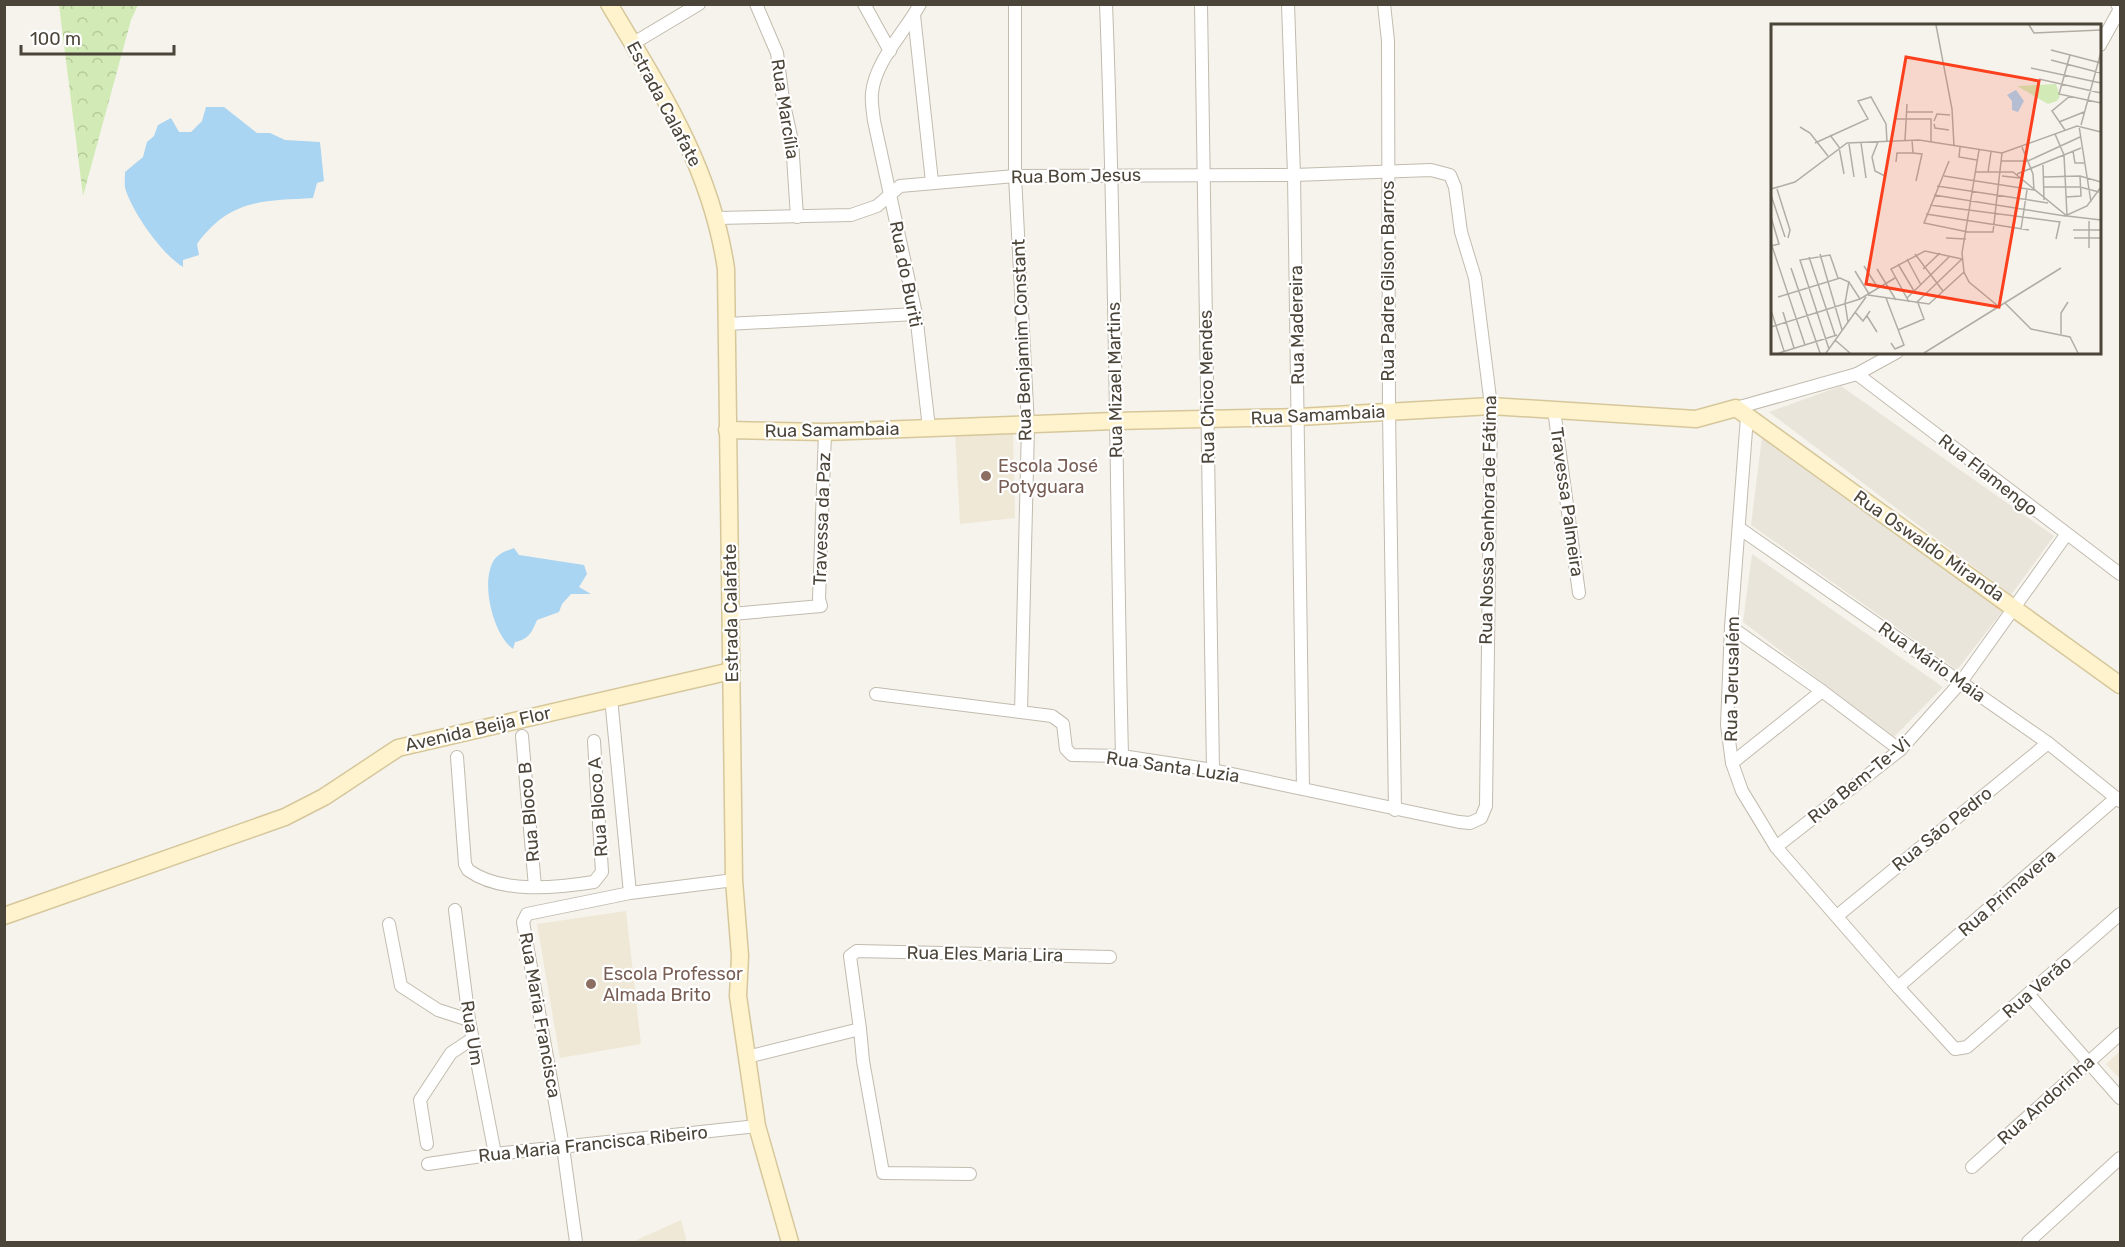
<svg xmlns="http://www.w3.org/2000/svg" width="2125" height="1247" viewBox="0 0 2125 1247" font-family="Rubik,sans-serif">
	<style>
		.residential { fill: #eae5da }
		.education { fill: #efe8d6 }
		.forest { fill: url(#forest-crowns) }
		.water { fill: #a9d4f2 }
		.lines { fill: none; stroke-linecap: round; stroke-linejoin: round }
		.street-casing { stroke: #c2bbae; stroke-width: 14 }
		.secondary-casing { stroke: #d6c79b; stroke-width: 19 }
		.street { stroke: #fff; stroke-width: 12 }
		.secondary { stroke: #fff3cd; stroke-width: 16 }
		.education-dot { fill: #8d6e63; stroke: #fff; stroke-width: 2 }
		.labels { text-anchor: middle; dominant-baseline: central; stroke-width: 4.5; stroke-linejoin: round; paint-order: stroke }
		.street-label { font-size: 18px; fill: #4b4439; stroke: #fff }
		.education-label { font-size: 18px; fill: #785e54; stroke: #fff; text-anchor: start }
		.inset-road { fill: none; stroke: #b2ada4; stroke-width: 1.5 }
		.view { fill: #fc3f1d; fill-opacity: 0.15; stroke: #fc3f1d; stroke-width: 3 }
		.inset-edge { fill: none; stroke: #4b4439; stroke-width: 3 }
	</style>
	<defs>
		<pattern id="forest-crowns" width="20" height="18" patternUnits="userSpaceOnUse" patternTransform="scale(1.5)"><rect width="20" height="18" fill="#d2eab5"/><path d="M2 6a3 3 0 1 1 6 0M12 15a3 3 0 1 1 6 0" fill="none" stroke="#b6ca9c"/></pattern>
	</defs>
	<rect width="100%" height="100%" fill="#f6f3ec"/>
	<!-- residential -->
	<g class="residential">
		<path d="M 1841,386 L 2054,536 L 2011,595 L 1769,412 Z"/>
		<path d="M 1763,429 L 2008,604 L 1957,670 L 1751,525 Z"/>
		<path d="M 1752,554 L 1943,687 L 1894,737 L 1743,622 Z"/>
	</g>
	<!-- education -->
	<g class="education">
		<path d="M 1013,428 L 1015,518 L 960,524 L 955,434 Z"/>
		<path d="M 626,911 L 641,1044 L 560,1058 L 537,924 Z"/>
		<path d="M 2120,1051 L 2120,1079 L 2106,1064 Z"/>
		<path d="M 681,1220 L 687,1242 L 632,1242 Z"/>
	</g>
	<!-- forest -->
	<path class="forest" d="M 59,5 L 138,5 L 131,20 L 83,196 Z"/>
	<!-- water -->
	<g class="water">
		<path d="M 206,107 L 224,107 L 257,133 L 270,133 L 285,140 L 320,142 L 324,181 L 317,183 L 313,198 C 262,201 230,199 197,244 L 199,255 L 183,260 L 183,267 C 162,254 135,216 126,191 C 124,186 125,178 125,172 L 143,157 L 147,142 L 154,136 L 158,125 L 171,118 L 179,132 L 191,132 L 202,121 Z"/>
		<path d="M 514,548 L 519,555 L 584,565 L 587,574 L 579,587 L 591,594 L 571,594 L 562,604 L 559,612 L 537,620 C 532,632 529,639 515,642 L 513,649 C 493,634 480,582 494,560 C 499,553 506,551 514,548 Z"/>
	</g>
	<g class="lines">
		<defs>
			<g id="street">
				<path d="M 756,4 L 777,53 L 783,100 L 792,141 L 797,217"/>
				<path d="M 864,4 L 890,51"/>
				<path d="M 920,4 C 905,32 875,61 872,93 C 871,102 873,112 874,121 L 916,314 L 929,428"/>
				<path d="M 1015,4 L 1015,176 L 1028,426 L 1021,712"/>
				<path d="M 1106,4 C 1116,255 1116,506 1122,756"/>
				<path d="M 1201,4 L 1213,770"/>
				<path d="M 1288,4 L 1294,175 L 1303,789"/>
				<path d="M 1384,4 L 1388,41 L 1389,412 L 1395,810"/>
				<path d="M 914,15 L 932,182"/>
				<path d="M 632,44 L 699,4"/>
				<path d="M 2100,45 L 2120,9 L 2117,4"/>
				<path d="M 717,218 L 851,215 L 877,206 L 900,186 L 1015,176 L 1294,175 L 1431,170 L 1450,175 L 1455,187 L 1461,232 L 1475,278 L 1491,406 L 1486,806 L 1481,818 L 1470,823 L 1459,822 L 1213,770 L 1122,756 L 1072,755 L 1066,749 L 1063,724 L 1052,716 L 876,694"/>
				<path d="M 727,324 L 916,314"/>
				<path d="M 1857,374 L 2120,574"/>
				<path d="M 1736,408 L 1857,374 L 1897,352"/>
				<path d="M 1554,410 L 1579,593"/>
				<path d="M 1747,417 L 1731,627 L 1727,725 L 1732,763 L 1742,791 L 1776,847 L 1898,987 L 1955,1049 L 1967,1047 L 2120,914"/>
				<path d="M 1739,528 L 2048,743 L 2120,801"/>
				<path d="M 732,614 L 821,606 L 819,599 L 825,432"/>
				<path d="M 1731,627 L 1822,691 L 1900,750"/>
				<path d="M 611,698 L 630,893"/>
				<path d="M 522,736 L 535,887"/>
				<path d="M 457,757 L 465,864 L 468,870 C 501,894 556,888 594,882 L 602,872 L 594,741"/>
				<path d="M 1732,763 L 1822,691"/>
				<path d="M 1776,847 L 1900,750 L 1961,682 L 2066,535"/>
				<path d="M 455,910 L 469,1020 L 495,1154"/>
				<path d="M 1837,916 L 2048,743"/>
				<path d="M 389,924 L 401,986 L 438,1010 L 469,1020"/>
				<path d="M 1898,987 L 2116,798"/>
				<path d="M 2029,995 L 2120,1098"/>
				<path d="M 860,1029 L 863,1061 L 883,1173 L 970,1174"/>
				<path d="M 747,1057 L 860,1029 L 850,956 L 857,951 L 1110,957"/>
				<path d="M 427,1144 L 420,1100 L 451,1053 L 472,1039"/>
				<path d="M 428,1164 L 495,1154 L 757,1126"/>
				<path d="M 1972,1167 L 2120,1034"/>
				<path d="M 576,1242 L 563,1147 L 523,922 L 527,914 L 630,893 L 734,880"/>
				<path d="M 2028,1242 L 2120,1158"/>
			</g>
			<g id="secondary">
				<path d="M 609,4 C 661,91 711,167 726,269 L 734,880 L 740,956 L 738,996 L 757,1126 L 790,1242"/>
				<path d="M 727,430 L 825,432 L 1114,421 L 1299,417 L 1491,406 L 1696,419 L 1736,408 L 2120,685"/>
				<path d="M 4,916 L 285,817 L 324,797 L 398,748 L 731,671"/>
			</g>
		</defs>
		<!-- street casing -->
		<use href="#street" class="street-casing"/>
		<!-- secondary casing -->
		<use href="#secondary" class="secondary-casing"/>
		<!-- street -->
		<use href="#street" class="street"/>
		<!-- secondary -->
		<use href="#secondary" class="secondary"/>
	</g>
	<!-- markers -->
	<g class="education-dot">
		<circle cx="986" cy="476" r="6"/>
		<circle cx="591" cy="984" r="6"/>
	</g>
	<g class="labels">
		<!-- street labels -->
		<g class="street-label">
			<text transform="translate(664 104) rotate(62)">Estrada Calafate</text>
			<text transform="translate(785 109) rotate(81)">Rua Marcília</text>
			<text transform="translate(1076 176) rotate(-1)">Rua Bom Jesus</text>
			<text transform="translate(906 274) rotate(79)">Rua do Buriti</text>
			<text transform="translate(1388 281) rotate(-90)">Rua Padre Gilson Barros</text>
			<text transform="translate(1297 325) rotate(-91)">Rua Madereira</text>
			<text transform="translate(1022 340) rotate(-92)">Rua Benjamim Constant</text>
			<text transform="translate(1115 380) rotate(-91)">Rua Mizael Martins</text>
			<text transform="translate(1207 387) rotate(-91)">Rua Chico Mendes</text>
			<text transform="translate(1318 415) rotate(-3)">Rua Samambaia</text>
			<text transform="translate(832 430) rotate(-1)">Rua Samambaia</text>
			<text transform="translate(1988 475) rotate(38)">Rua Flamengo</text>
			<text transform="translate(1567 502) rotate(82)">Travessa Palmeira</text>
			<text transform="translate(822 519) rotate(-88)">Travessa da Paz</text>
			<text transform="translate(1488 520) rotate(-89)">Rua Nossa Senhora de Fátima</text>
			<text transform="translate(1929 546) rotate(35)">Rua Oswaldo Miranda</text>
			<text transform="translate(731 613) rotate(-91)">Estrada Calafate</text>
			<text transform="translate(1932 662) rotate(35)">Rua Mário Maia</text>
			<text transform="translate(1732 679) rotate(-89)">Rua Jerusalém</text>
			<text transform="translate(478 729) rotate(-13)">Avenida Beija Flor</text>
			<text transform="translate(1173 767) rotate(8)">Rua Santa Luzia</text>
			<text transform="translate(1859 780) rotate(-39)">Rua Bem-Te-Vi</text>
			<text transform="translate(598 807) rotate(-94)">Rua Bloco A</text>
			<text transform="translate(529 812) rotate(-95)">Rua Bloco B</text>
			<text transform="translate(1942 829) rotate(-39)">Rua São Pedro</text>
			<text transform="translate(2007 893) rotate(-41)">Rua Primavera</text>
			<text transform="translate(985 954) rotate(1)">Rua Eles Maria Lira</text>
			<text transform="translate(2037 987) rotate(-41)">Rua Verão</text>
			<text transform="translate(540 1015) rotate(80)">Rua Maria Francisca</text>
			<text transform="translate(472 1033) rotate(81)">Rua Um</text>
			<text transform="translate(2046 1100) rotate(-42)">Rua Andorinha</text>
			<text transform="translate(593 1144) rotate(-6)">Rua Maria Francisca Ribeiro</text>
		</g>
		<!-- education labels -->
		<g class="education-label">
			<text x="998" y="466">Escola José<tspan x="998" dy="21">Potyguara</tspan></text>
			<text x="603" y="974">Escola Professor<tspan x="603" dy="21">Almada Brito</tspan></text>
		</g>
	</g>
	<!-- overview -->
	<g transform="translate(1771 24)">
		<rect width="330" height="330" fill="#f6f3ec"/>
		<path d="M 285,60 L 289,72 L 286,77 L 277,80 L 246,62 Z" fill="#d2eab5"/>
		<path d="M 245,66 L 253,77 L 247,88 L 241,86 L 241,77 L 236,71 Z" fill="#a9d4f2"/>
		<path class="inset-road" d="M 165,1 L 181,85 L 183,122M 258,1 L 263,9 L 330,6M 280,26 L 330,39M 299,31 L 288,70 L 330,79M 280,36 L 330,49M 260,44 L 330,59M 268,55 L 330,69M 136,88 L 162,88M 123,95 L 160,95 L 160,118M 163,97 L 166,90 L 179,91M 288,98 L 313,88M 163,100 L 164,104 L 178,106M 310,101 L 330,28M 308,102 L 320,178M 29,103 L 39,109 L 57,132M 294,106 L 281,87 L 299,72M 284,110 L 293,131 L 296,192M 59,111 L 68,123 L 73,150M 134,116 L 136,80M 141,116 L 142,129 L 151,130 L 145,157M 107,118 L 101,133 L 104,147 L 114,152M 44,119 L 97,95 L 87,77 L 100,73 L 115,100 L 116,118M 90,119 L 95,154M 78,120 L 83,153M 189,123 L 188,133 L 206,136M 208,126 L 191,229 L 193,248 L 198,258 L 227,282M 302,127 L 304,139 L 313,139M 178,137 L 153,199 L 197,208 L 222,208 L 231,129M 230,137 L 257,137 L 309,113M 125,138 L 126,129 L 142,129M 272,141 L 273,176M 205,148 L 242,148 L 296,192 L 330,196M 217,148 L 220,128M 246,150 L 310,124M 173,152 L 263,166 L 262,150 L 251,123M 231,152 L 249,154M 273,153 L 309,152 L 330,158M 166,162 L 277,179M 273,163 L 309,163 L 328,168M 0,165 L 24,158 L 76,119 L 148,116 L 231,129 L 306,102 L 330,108M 6,165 L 19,206 L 17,214M 0,171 L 14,213M 163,171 L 294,192 L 316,182 L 330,163M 295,173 L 310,172 L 309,152M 159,181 L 289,198M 155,190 L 258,206M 0,193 L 8,220 L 0,222M 318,197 L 318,224M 250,205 L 256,166M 302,206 L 330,206M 175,214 L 195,215M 303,214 L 330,214M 285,215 L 289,197M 0,219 L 34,321M 49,230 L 71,306M 144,230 L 172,267M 38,233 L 64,311M 136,235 L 150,261M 127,240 L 143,267M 93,242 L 107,264M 20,244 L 49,329M 106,245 L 125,276M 152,245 L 169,229M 84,247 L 98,270M 97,271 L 158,280 L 193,248M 7,273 L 69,254 L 78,258 L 89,275M 115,274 L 133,321 L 124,325 L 120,319M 136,274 L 179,232M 138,278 L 120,245 L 154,227 L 191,235M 145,279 L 192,234M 234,279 L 260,305 L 299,313 L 307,329M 0,286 L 13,327M 12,288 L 23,324M 84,288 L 92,297 L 99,287M 96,292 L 106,308M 77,298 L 74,279 L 78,257M 0,303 L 89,275 L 124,254M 127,306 L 153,295 L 147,279M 290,310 L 290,289 L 297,278M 64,316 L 79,329M 58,325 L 29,236 L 59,231 L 67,254M 8,329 L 66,311M 55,329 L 95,273M 153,329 L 290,244"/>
		<path class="view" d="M 135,33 L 268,57 L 228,283 L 95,260 Z"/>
		<rect width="330" height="330" class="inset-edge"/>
	</g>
	<!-- border -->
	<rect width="2125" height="1247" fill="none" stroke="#4b4439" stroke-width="12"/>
	<!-- scale -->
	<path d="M21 45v9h153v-9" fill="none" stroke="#4b4439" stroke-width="3"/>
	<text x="30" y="45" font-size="18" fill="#4b4439" stroke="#ffffff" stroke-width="4.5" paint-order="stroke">100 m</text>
</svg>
